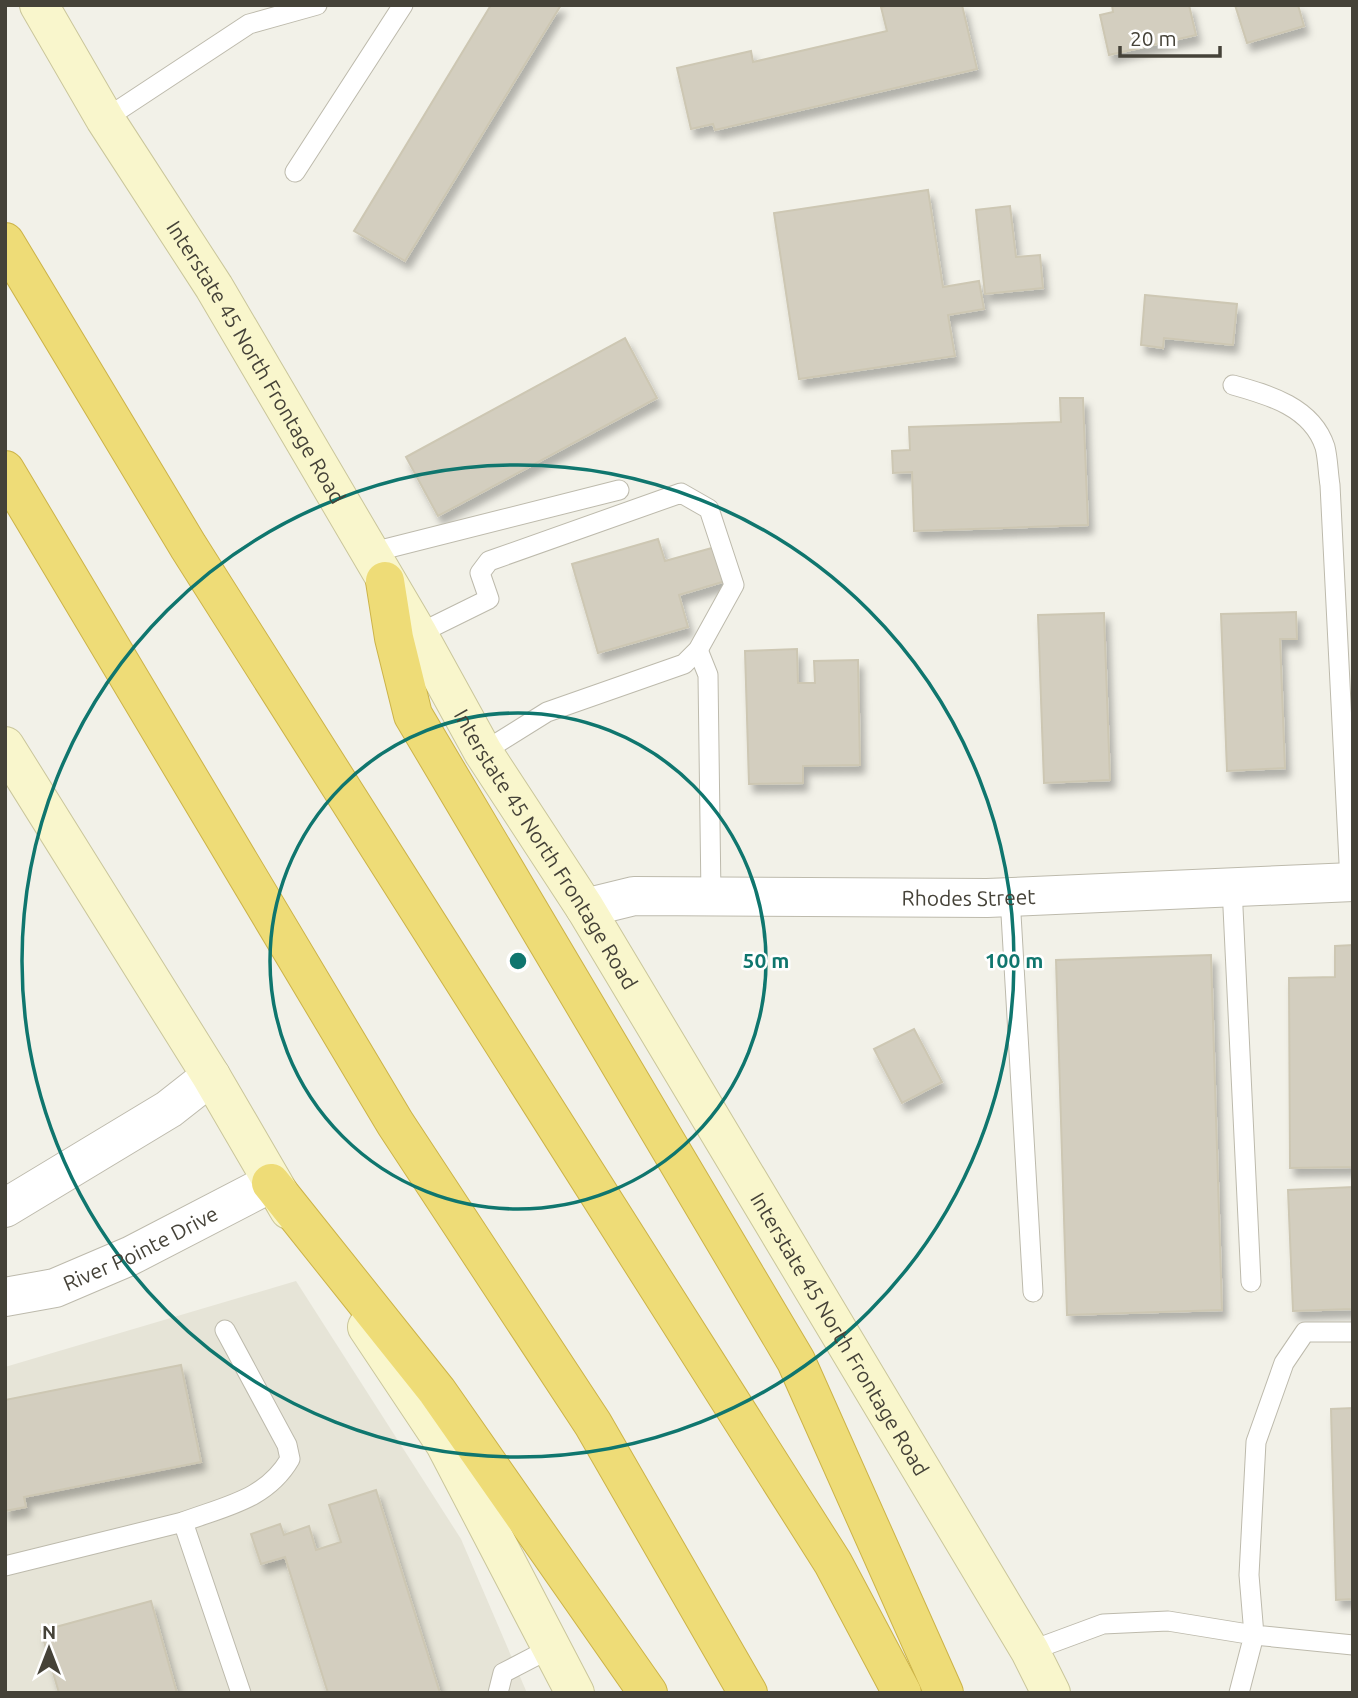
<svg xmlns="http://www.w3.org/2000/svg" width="1358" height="1698" viewBox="0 0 1358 1698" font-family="Ubuntu,sans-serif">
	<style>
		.residential { fill: #e6e4d7 }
		.building { fill: #d3cebf; stroke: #cdc7b3; stroke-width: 2; filter: url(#shadow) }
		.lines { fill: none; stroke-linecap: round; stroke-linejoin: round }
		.lane-casing { stroke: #bdbaac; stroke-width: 21 }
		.street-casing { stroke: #bdbaac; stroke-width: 40 }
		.secondary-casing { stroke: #cac69b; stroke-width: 40 }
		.highway-casing { stroke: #ccb348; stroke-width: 40 }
		.lane { stroke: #fff; stroke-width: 19 }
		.street { stroke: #fff; stroke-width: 38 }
		.secondary { stroke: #f9f6cc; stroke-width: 38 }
		.highway { stroke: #eedc77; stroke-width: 38 }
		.ring { fill: none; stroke: #0f766e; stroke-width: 3.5 }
		.labels { text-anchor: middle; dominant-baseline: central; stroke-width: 5; stroke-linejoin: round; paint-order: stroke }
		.street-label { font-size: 21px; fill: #454238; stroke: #fff }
		.centre { fill: #0f766e; stroke: #fff; stroke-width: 3.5 }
		.ring-label { font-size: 21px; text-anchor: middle; font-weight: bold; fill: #0f766e; stroke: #fff; stroke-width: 5; stroke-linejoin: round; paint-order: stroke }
	</style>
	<defs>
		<filter id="shadow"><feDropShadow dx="4.5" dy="8" stdDeviation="3.5" flood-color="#0004"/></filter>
	</defs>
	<rect width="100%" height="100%" fill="#f2f1e8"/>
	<!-- residential -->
	<path class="residential" d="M 296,1281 L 461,1539 L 527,1693 L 5,1693 L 5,1367 Z"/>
	<!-- building -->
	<g class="building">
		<path d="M 491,5 L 561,5 L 405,261 L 354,231 Z"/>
		<path d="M 890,5 L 962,5 L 977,69 L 715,130 L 713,124 L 691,129 L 677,68 L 751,51 L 753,62 L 887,31 L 881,7 Z"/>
		<path d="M 1112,5 L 1189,5 L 1196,35 L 1109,55 L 1100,15 L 1113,12 Z"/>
		<path d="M 1235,5 L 1298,5 L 1304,26 L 1247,43 Z"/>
		<path d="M 928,190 L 943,287 L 979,281 L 984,309 L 948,315 L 955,356 L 799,379 L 774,213 Z"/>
		<path d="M 1010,206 L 1016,257 L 1040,255 L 1043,288 L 985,294 L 976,210 Z"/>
		<path d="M 1145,295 L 1237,304 L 1233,345 L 1164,338 L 1163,348 L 1141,345 Z"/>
		<path d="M 625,338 L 657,398 L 438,516 L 406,457 Z"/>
		<path d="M 1060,398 L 1083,398 L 1088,525 L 914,531 L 912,472 L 893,473 L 892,451 L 910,450 L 909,427 L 1061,422 Z"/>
		<path d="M 658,539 L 665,561 L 719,546 L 729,580 L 679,595 L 688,627 L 598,653 L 572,564 Z"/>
		<path d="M 1296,612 L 1297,639 L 1280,639 L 1285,768 L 1227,771 L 1221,614 Z"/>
		<path d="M 1104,613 L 1110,780 L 1044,783 L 1038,615 Z"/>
		<path d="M 797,649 L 798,683 L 815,683 L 814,661 L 858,660 L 860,765 L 803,766 L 803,783 L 749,784 L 745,651 Z"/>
		<path d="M 1353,945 L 1353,1167 L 1290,1168 L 1289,978 L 1335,977 L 1335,946 Z"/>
		<path d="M 1211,955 L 1222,1310 L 1067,1315 L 1056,960 Z"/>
		<path d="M 914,1029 L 942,1082 L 902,1103 L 874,1049 Z"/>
		<path d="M 1353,1187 L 1353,1309 L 1293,1311 L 1288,1190 Z"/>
		<path d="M 181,1365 L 201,1462 L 24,1497 L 26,1507 L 5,1511 L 5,1400 Z"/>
		<path d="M 1353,1408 L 1353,1599 L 1336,1600 L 1331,1409 Z"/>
		<path d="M 376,1490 L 440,1693 L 328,1693 L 285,1557 L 261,1564 L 251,1534 L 280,1524 L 284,1535 L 309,1526 L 316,1550 L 341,1542 L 329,1505 Z"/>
		<path d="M 151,1601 L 177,1693 L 59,1693 L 41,1631 Z"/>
	</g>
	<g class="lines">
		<defs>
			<g id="lane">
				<path d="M 105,119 L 249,24 L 317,5"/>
				<path d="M 295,172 L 403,5"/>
				<path d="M 1233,385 C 1269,395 1312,407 1325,447 C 1328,459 1328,473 1330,485 L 1350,882"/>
				<path d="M 369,553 L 619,490"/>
				<path d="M 418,634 L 489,599 L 480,573 L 489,561 L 681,493 L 709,509 L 734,585 L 698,650 L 684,664 L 547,712 L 483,752"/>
				<path d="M 698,650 L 708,675 L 711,896"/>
				<path d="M 1232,887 L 1251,1282"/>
				<path d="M 1010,897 L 1033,1292"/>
				<path d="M 225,1330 L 287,1445 L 290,1459 C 266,1500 225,1506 183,1522 L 241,1693"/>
				<path d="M 1353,1332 L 1305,1332 L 1284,1363 L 1256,1442 L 1249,1575 L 1254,1635 L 1353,1645"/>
				<path d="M 5,1566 L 183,1522"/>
				<path d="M 1030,1651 L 1103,1624 L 1168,1621 L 1254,1635 L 1239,1693"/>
				<path d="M 498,1693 L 503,1673 L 551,1648"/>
			</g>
			<g id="street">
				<path id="s1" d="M 585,908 L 634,896 L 987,898 L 1353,882"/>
				<path d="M 5,1208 L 169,1109 L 211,1076"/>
				<path id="s2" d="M 5,1297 L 55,1288 L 130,1256 L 271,1183"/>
			</g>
			<g id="secondary">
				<path id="s3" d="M 39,5 L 105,119 L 214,287 L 418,634 L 483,752 L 585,908 L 1030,1651 L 1051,1693"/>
				<path d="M 5,746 L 211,1076 L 289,1210"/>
				<path d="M 367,1327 L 445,1444 L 575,1693"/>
			</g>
			<g id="highway">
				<path d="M 5,242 L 188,546 L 833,1563 L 902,1693"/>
				<path d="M 5,470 L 395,1123 L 593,1424 L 748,1693"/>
				<path d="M 385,581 L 394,638 L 413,715 L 796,1361 L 944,1693"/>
				<path d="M 271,1183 L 437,1391 L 648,1693"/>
			</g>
		</defs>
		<!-- lane casing -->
		<use href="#lane" class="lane-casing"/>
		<!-- street casing -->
		<use href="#street" class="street-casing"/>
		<!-- secondary casing -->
		<use href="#secondary" class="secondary-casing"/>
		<!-- highway casing -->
		<use href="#highway" class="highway-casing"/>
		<!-- lane -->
		<use href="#lane" class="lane"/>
		<!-- street -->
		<use href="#street" class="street"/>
		<!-- secondary -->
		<use href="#secondary" class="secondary"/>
		<!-- highway -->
		<use href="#highway" class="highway"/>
	</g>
	<!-- distance rings -->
	<g class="ring">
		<circle cx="518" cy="961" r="248"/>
		<circle cx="518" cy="961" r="496"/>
	</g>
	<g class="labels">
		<!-- street labels -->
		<g class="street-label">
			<text stroke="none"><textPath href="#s3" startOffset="418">Interstate 45 North Frontage Road</textPath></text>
			<text stroke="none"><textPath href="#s3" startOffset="985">Interstate 45 North Frontage Road</textPath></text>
			<text stroke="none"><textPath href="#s1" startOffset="385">Rhodes Street</textPath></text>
			<text stroke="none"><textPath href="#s2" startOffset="145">River Pointe Drive</textPath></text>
			<text stroke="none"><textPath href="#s3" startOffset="1552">Interstate 45 North Frontage Road</textPath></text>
		</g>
	</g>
	<circle cx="518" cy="961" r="10" class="centre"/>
	<g class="ring-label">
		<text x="766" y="968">50 m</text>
		<text x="1014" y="968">100 m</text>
	</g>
	<!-- border -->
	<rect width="1358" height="1698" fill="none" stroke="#454238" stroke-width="14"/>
	<!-- north arrow -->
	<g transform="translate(49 1649)" stroke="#ffffff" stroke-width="5" paint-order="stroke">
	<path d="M0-5L12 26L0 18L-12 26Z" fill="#454238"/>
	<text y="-10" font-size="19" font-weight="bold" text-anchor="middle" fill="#454238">N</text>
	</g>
	<!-- scale -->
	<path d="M1120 46v10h100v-10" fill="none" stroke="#454238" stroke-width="3.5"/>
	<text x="1130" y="46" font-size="21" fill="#454238" stroke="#ffffff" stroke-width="5" paint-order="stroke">20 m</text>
</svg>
